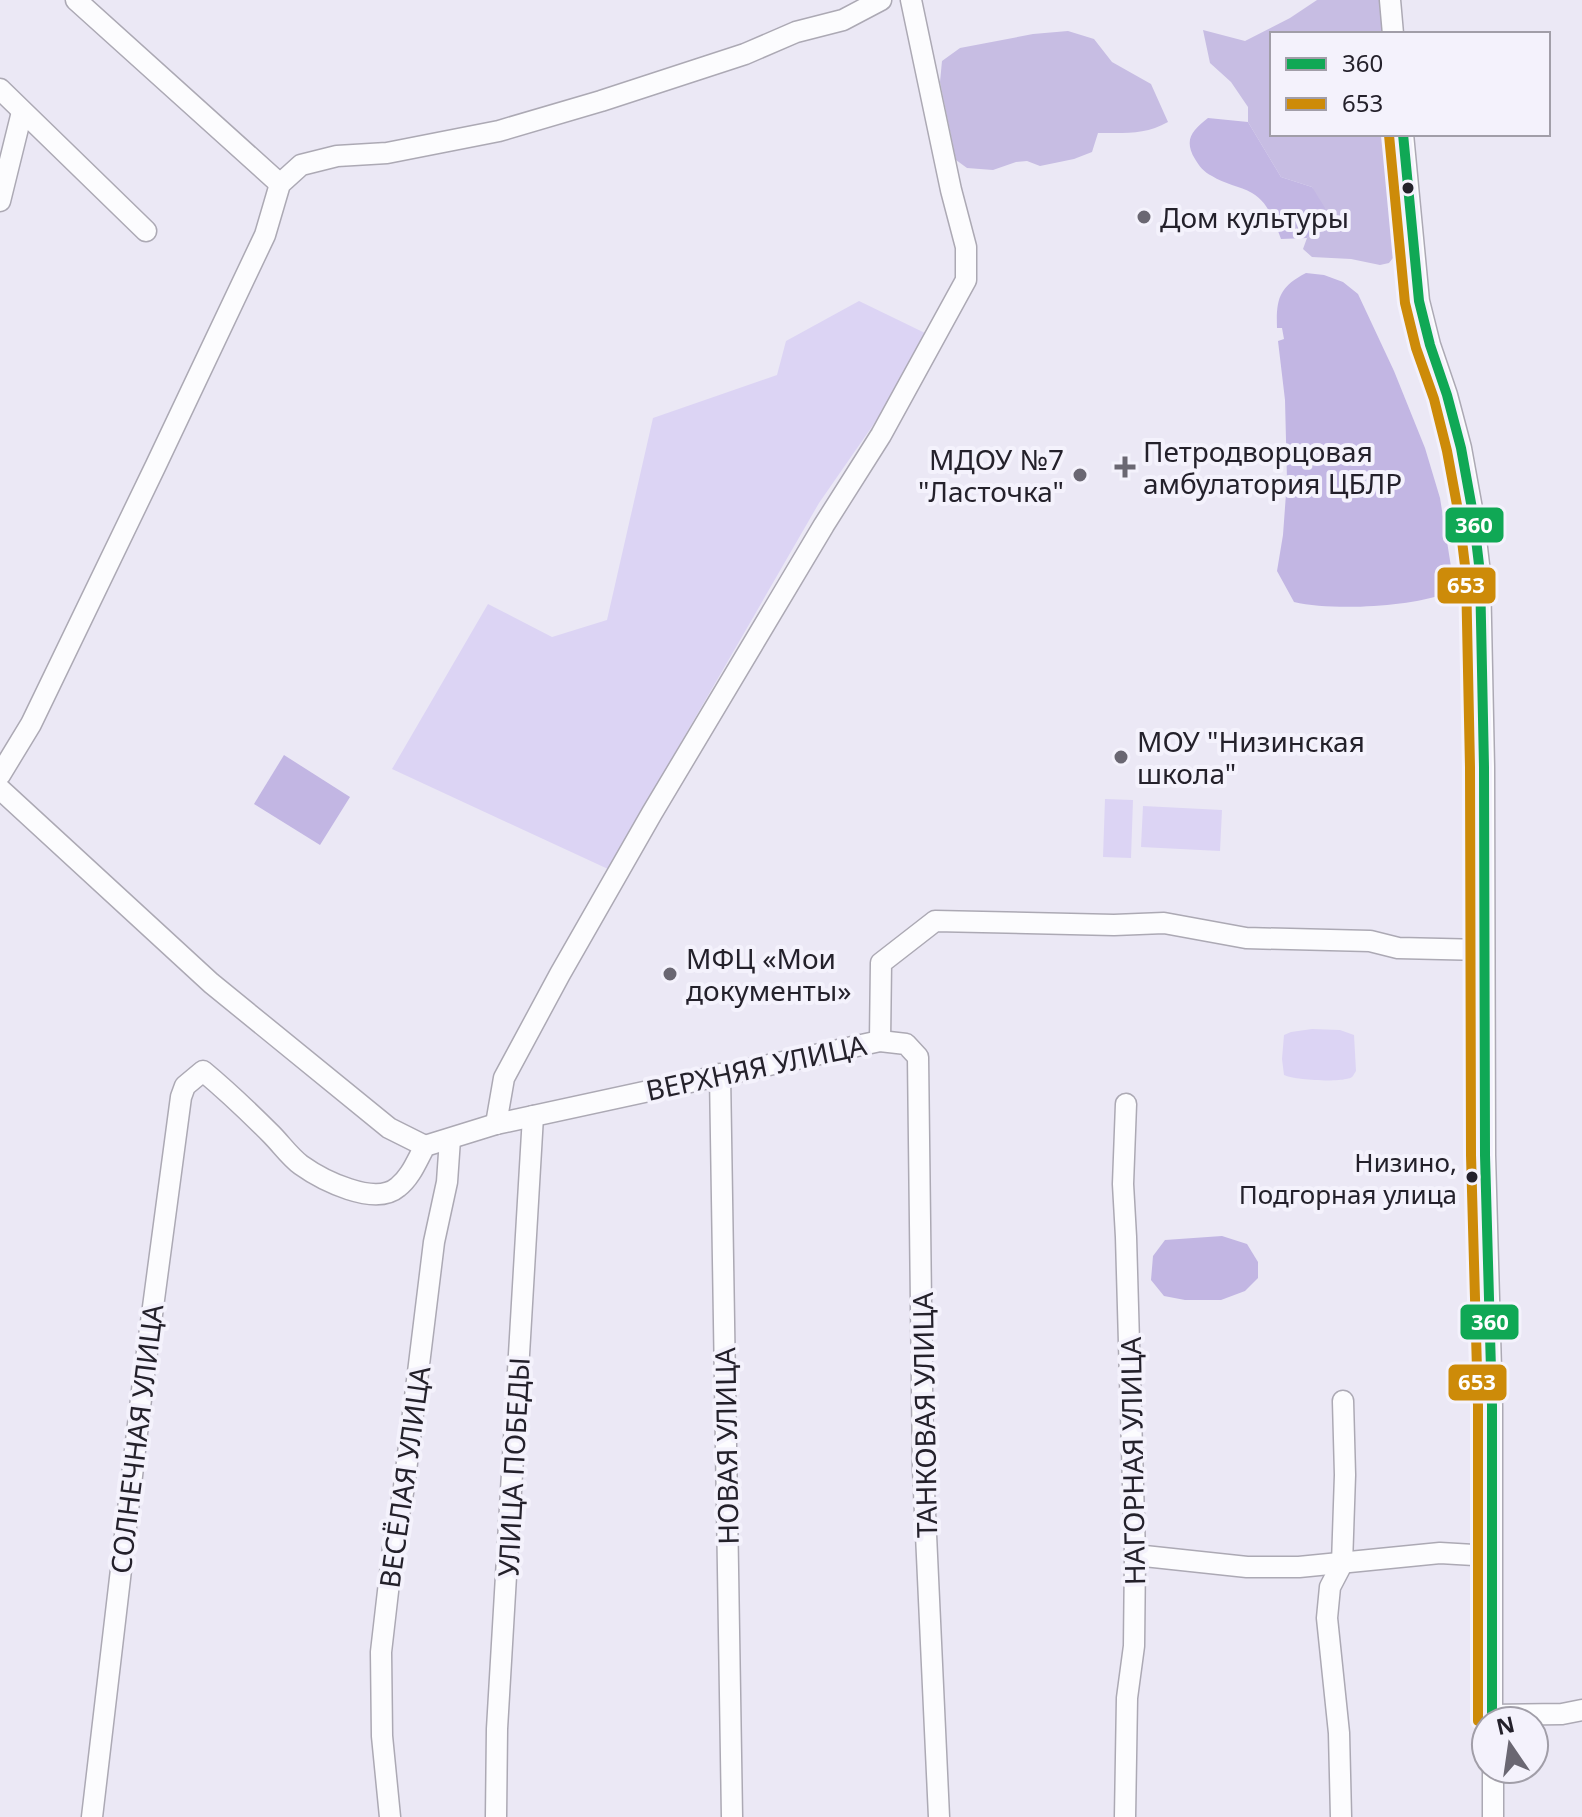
<svg xmlns="http://www.w3.org/2000/svg" width="1582" height="1817" viewBox="0 0 1582 1817" font-family="'Noto Sans',sans-serif">
	<style>
		.green { fill: #dcd4f4 }
		.forest { fill: #c7bde3 }
		.water { fill: #c2b6e3 }
		.lines { fill: none; stroke-linecap: round; stroke-linejoin: round }
		.minor-casing { stroke: #aca9b4; stroke-width: 23 }
		.minor { stroke: #fcfcfe; stroke-width: 20 }
		.bus-1-casing { stroke: #f4f2fc; stroke-width: 16 }
		.bus-2-casing { stroke: #f4f2fc; stroke-width: 16 }
		.bus-1 { stroke: #10a855; stroke-width: 10 }
		.bus-2 { stroke: #cd8b09; stroke-width: 10 }
		.bus-dot { fill: #24212b; stroke: #f4f2fc; stroke-width: 3 }
		.poi-dot { fill: #6a6772; stroke: #f4f2fc; stroke-width: 3 }
		.labels { text-anchor: middle; dominant-baseline: central; stroke-width: 8; stroke-linejoin: round; paint-order: stroke }
		.bus-label { font-size: 26px; fill: #24212b; stroke: #f4f2fc; text-anchor: end }
		.poi-label { font-size: 28px; fill: #24212b; stroke: #f4f2fc; text-anchor: start }
		.street-label { font-size: 28px; fill: #24212b; stroke: #f4f2fc }
		.line-badge { stroke: #f4f2fc; stroke-width: 3 }
		.badge-label { font-size: 22px; text-anchor: middle; font-weight: bold; fill: #fff }
	</style>
	<rect width="100%" height="100%" fill="#ebe8f5"/>
	<!-- green -->
	<g class="green">
		<path d="M 859,301 L 925,333 L 896,392 L 819,503 L 608,869 L 392,769 L 488,604 L 552,637 L 607,620 L 653,418 L 777,375 L 786,341 Z"/>
		<path d="M 1105,799 L 1133,800 L 1131,858 L 1103,857 Z"/>
		<path d="M 1143,806 L 1222,810 L 1220,851 L 1141,847 Z"/>
		<path d="M 1312,1029 L 1340,1030 L 1354,1035 L 1356,1071 C 1352,1077 1353,1078 1346,1079 C 1334,1082 1294,1080 1284,1075 L 1282,1059 L 1284,1035 L 1291,1032 Z"/>
	</g>
	<!-- forest -->
	<g class="forest">
		<path d="M 1317,0 L 1383,0 L 1385,34 L 1272,34 L 1272,134 L 1391,134 L 1400,249 L 1389,263 L 1380,265 L 1351,259 L 1312,257 L 1303,249 L 1307,238 L 1324,226 L 1312,187 L 1281,177 L 1248,122 L 1248,107 L 1231,82 L 1210,63 L 1203,30 L 1245,41 L 1290,18 Z"/>
		<path d="M 1068,31 L 1094,39 L 1112,62 L 1151,84 L 1168,122 C 1145,135 1124,133 1098,133 L 1092,152 L 1074,159 L 1040,166 L 1027,161 L 1016,162 L 993,170 L 967,168 L 956,160 L 940,82 L 942,61 L 960,48 L 1033,34 Z"/>
	</g>
	<!-- water -->
	<g class="water">
		<path d="M 1208,118 L 1248,122 L 1281,177 L 1312,187 L 1325,208 L 1324,226 L 1307,238 L 1281,239 C 1274,221 1269,203 1252,193 C 1240,186 1224,184 1212,176 C 1204,172 1199,166 1195,159 C 1183,139 1193,130 1208,118 Z"/>
		<path d="M 1306,273 L 1324,275 L 1343,282 L 1358,294 L 1394,371 L 1425,448 L 1440,498 L 1453,579 L 1444,594 C 1407,607 1333,611 1294,602 L 1277,571 L 1283,535 L 1287,480 L 1285,400 L 1278,341 L 1284,339 L 1282,328 L 1277,328 C 1276,299 1279,287 1306,273 Z"/>
		<path d="M 284,755 L 350,797 L 320,845 L 254,804 Z"/>
		<path d="M 1222,1236 L 1247,1244 L 1258,1262 L 1258,1278 L 1245,1291 L 1221,1300 L 1185,1300 L 1164,1296 L 1151,1280 L 1153,1256 L 1165,1240 Z"/>
	</g>
	<g class="lines">
		<defs>
			<g id="minor">
				<path d="M 76,0 L 280,184"/>
				<path d="M 1390,0 L 1393,34"/>
				<path d="M 0,89 L 146,231"/>
				<path d="M 1403,134 L 1419,301 L 1430,345 L 1447,395 L 1461,448 L 1473,514 L 1480,573 L 1484,767 L 1485,1155 L 1492,1406 L 1492,1721"/>
				<path d="M 0,201 L 22,112"/>
				<path d="M 0,775 L 31,724 L 156,465 L 265,235 L 280,184 L 301,165 L 337,156 L 387,153 L 499,131 L 601,101 L 745,54 L 796,32 L 843,20 L 881,0"/>
				<path d="M 0,789 L 211,983 L 389,1128 L 425,1146"/>
				<path d="M 880,1041 L 881,963 L 935,921 L 1114,925 L 1164,923 L 1246,938 L 1370,941 L 1398,948 L 1484,950"/>
				<path d="M 720,1074 L 732,1817"/>
				<path d="M 496,1124 L 504,1078 L 560,974 L 652,813 L 824,525 L 881,435 L 966,280 L 966,247 L 951,190 L 911,0"/>
				<path d="M 1135,1555 L 1247,1567 L 1299,1567 L 1440,1553 L 1491,1556"/>
				<path d="M 1492,1715 L 1562,1714 L 1582,1710"/>
				<path d="M 1493,1769 L 1493,1817"/>
				<path d="M 92,1817 L 143,1382 L 181,1097 L 185,1086 L 203,1071 C 227,1091 249,1112 271,1134 C 281,1144 290,1157 301,1165 C 322,1180 375,1207 398,1187 C 411,1177 417,1160 425,1146 L 496,1124 L 880,1041 L 906,1044 L 918,1057 L 923,1469 L 939,1817"/>
				<path d="M 390,1817 L 382,1736 L 381,1652 L 393,1548 L 404,1487 L 434,1242 L 447,1182 L 450,1139"/>
				<path d="M 496,1817 L 497,1729 L 533,1116"/>
				<path d="M 1125,1817 L 1127,1698 L 1134,1646 L 1135,1555 L 1126,1237 L 1123,1184 L 1126,1104"/>
				<path d="M 1341,1817 L 1339,1733 L 1327,1618 L 1330,1587 L 1342,1564 L 1345,1475 L 1343,1401"/>
			</g>
		</defs>
		<!-- minor casing -->
		<use href="#minor" class="minor-casing"/>
		<!-- minor -->
		<use href="#minor" class="minor"/>
		<defs>
			<path id="bus-1" d="M 1403,134 L 1419,301 L 1430,345 L 1447,395 L 1461,448 L 1473,514 L 1480,573 L 1484,767 L 1485,1155 L 1492,1406 L 1492,1721"/>
			<path id="bus-2" d="M 1389,135 L 1405,303 L 1416,348 L 1434,399 L 1447,451 L 1459,516 L 1466,574 L 1470,767 L 1471,1155 L 1478,1406 L 1478,1721"/>
		</defs>
		<!-- bus-1 casing -->
		<use href="#bus-1" class="bus-1-casing"/>
		<!-- bus-2 casing -->
		<use href="#bus-2" class="bus-2-casing"/>
		<!-- bus-1 -->
		<use href="#bus-1" class="bus-1"/>
		<!-- bus-2 -->
		<use href="#bus-2" class="bus-2"/>
	</g>
	<!-- markers -->
	<g class="bus-dot">
		<circle cx="1408" cy="188" r="7"/>
		<circle cx="1472" cy="1177" r="7"/>
	</g>
	<g class="poi-dot">
		<circle cx="1144" cy="217" r="8"/>
		<path d="M1121 455h8v8h8v8h-8v8h-8v-8h-8v-8h8z"/>
		<circle cx="1080" cy="475" r="8"/>
		<circle cx="1121" cy="757" r="8"/>
		<circle cx="670" cy="974" r="8"/>
	</g>
	<g class="labels">
		<!-- bus labels -->
		<g class="bus-label">
			<text x="1457" y="1162">Низино,<tspan x="1457" dy="32">Подгорная улица</tspan></text>
		</g>
		<!-- poi labels -->
		<g class="poi-label">
			<text x="1160" y="217">Дом культуры</text>
			<text x="1143" y="451">Петродворцовая<tspan x="1143" dy="32">амбулатория ЦБЛР</tspan></text>
			<text x="1064" y="459" text-anchor="end">МДОУ №7<tspan x="1064" dy="32">"Ласточка"</tspan></text>
			<text x="1137" y="741">МОУ "Низинская<tspan x="1137" dy="32">школа"</tspan></text>
			<text x="686" y="958">МФЦ «Мои<tspan x="686" dy="32">документы»</tspan></text>
		</g>
		<!-- street labels -->
		<g class="street-label">
			<text transform="translate(756 1067) rotate(-12)">ВЕРХНЯЯ УЛИЦА</text>
			<text transform="translate(924 1415) rotate(-91)">ТАНКОВАЯ УЛИЦА</text>
			<text transform="translate(136 1439) rotate(-83)">СОЛНЕЧНАЯ УЛИЦА</text>
			<text transform="translate(726 1446) rotate(-91)">НОВАЯ УЛИЦА</text>
			<text transform="translate(1132 1461) rotate(-91)">НАГОРНАЯ УЛИЦА</text>
			<text transform="translate(513 1467) rotate(-87)">УЛИЦА ПОБЕДЫ</text>
			<text transform="translate(404 1477) rotate(-82)">ВЕСЁЛАЯ УЛИЦА</text>
		</g>
	</g>
	<g class="line-badge">
		<rect x="1444" y="506" width="61" height="38" rx="8" fill="#10a855"/>
		<rect x="1436" y="566" width="61" height="39" rx="8" fill="#cd8b09"/>
		<rect x="1459" y="1303" width="61" height="38" rx="8" fill="#10a855"/>
		<rect x="1447" y="1363" width="61" height="39" rx="8" fill="#cd8b09"/>
	</g>
	<g class="badge-label">
		<text x="1474" y="533">360</text>
		<text x="1466" y="593">653</text>
		<text x="1490" y="1330">360</text>
		<text x="1477" y="1390">653</text>
	</g>
	<!-- legend -->
	<rect x="1270" y="32" width="280" height="104" fill="#f4f2fc" stroke="#a19ea8" stroke-width="2"/>
	<rect x="1286" y="58" width="40" height="12" fill="#10a855" stroke="#a19ea8" stroke-width="2"/>
	<text x="1342" y="72" font-size="24" fill="#24212b">360</text>
	<rect x="1286" y="98" width="40" height="12" fill="#cd8b09" stroke="#a19ea8" stroke-width="2"/>
	<text x="1342" y="112" font-size="24" fill="#24212b">653</text>
	<!-- north arrow -->
	<g transform="translate(1510 1745) rotate(347)"><circle r="38" fill="#f4f2fc" stroke="#a19ea8" stroke-width="2"/>
	<path d="M0-6L14 30L0 20L-14 30Z" fill="#6a6772"/>
	<text y="-12" font-size="22" font-weight="bold" text-anchor="middle" fill="#24212b">N</text>
	</g>
</svg>
